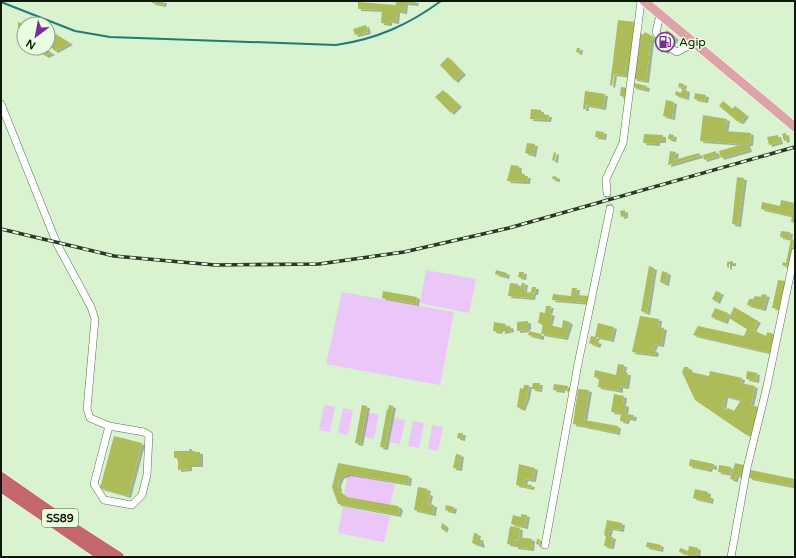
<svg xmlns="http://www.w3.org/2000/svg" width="796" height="558" viewBox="0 0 796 558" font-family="'Varela Round',sans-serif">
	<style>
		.green { fill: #ebc6f8 }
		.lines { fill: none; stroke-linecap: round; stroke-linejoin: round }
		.stream { stroke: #237978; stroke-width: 2 }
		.building { fill: #acbc59; fill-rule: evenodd; filter: url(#shadow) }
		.minor-tunnel { stroke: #bbd1b2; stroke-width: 7; stroke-dasharray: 7 3.5; stroke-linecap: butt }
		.minor-casing { stroke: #597050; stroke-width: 8 }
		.major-casing { stroke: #fff; stroke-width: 10 }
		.highway-casing { stroke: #fff; stroke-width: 11 }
		.minor { stroke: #fff; stroke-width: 7 }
		.major { stroke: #dca4a8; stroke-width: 9 }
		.highway { stroke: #c4686e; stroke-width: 10 }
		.rail-casing { stroke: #2b3727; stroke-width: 3.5 }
		.rail { stroke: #e9fee1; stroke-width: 2; stroke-dasharray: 6; stroke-linecap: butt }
		.labels { text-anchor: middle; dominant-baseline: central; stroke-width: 3; stroke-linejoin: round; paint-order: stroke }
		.shield { fill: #e9fee1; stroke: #505c4b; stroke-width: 1 }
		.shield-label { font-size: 11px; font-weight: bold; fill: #0e170b }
		.poi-label { font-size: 12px; fill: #0e170b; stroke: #e9fee1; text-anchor: start }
	</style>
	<defs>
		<filter id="shadow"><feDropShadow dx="3" dy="2" stdDeviation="0" flood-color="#0004"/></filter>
	</defs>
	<rect width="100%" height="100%" fill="#d9f2cf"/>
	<!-- green -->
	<g class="green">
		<path d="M 426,270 L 476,279 L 469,313 L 420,303 Z"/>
		<path d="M 342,292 L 454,312 L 440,385 L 326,364 Z"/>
		<path d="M 324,405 L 335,407 L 330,432 L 319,430 Z"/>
		<path d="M 343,408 L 353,410 L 348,435 L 338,433 Z"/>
		<path d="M 368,413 L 379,414 L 374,439 L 364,437 Z"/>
		<path d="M 394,418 L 405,420 L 400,444 L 390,442 Z"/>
		<path d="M 413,421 L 424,423 L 419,448 L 408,446 Z"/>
		<path d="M 432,425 L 443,427 L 438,451 L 428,449 Z"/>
		<path d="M 348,474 L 395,484 L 390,505 L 344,496 Z"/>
		<path d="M 343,507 L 390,516 L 384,542 L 338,533 Z"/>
	</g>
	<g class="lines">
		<!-- stream -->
		<path class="stream" d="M 1,2 L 75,31 L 110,37 L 336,45 C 377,39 408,25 441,1"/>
	</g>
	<!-- building -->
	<g class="building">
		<path d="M 153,1 L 164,1 L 163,5 L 152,3 Z"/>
		<path d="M 396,1 L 416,1 L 415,4 L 405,3 L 404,12 L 397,11 L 396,22 L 389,21 L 389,24 L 381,23 L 382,10 L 358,9 L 358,2 L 396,5 Z"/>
		<path d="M 618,20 L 636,22 L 631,65 L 626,65 L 625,73 L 630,73 L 629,76 L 614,74 L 612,86 L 610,85 Z"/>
		<path d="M 18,22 L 23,24 L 24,42 L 18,38 Z"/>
		<path d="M 366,25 L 368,32 L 355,35 L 353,29 Z"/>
		<path d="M 667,30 L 676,38 L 665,52 L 655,45 Z"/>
		<path d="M 51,31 L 70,43 L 55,51 L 49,45 L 52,40 L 48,38 Z"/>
		<path d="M 645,32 L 654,37 L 651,41 L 646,81 L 634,79 L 641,33 L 643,35 Z"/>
		<path d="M 33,48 L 44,48 L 52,53 L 46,56 Z"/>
		<path d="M 577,48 L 580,48 L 579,53 L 576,52 Z"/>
		<path d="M 448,57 L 463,73 L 455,81 L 440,65 Z"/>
		<path d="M 634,83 L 647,86 L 646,90 L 633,87 Z"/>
		<path d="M 679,83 L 684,84 L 683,88 L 678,87 Z"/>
		<path d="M 621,87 L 628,88 L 626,97 L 620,96 Z"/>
		<path d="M 682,89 L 687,90 L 686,98 L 675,95 L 676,91 L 681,93 Z"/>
		<path d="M 443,90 L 459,105 L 451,113 L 435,97 Z"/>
		<path d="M 585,91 L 605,94 L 603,108 L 586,105 L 586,109 L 583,109 Z"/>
		<path d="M 695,93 L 706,95 L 705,101 L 694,99 Z"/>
		<path d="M 666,100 L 674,102 L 672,118 L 663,116 Z"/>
		<path d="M 723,101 L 732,109 L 735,106 L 746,115 L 741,122 L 737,121 L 719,106 Z"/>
		<path d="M 531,109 L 541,110 L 541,114 L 549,115 L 548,120 L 530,119 Z"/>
		<path d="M 703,115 L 727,119 L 725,131 L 751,133 L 750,144 L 747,144 L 749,150 L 721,158 L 719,151 L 743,144 L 700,141 Z"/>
		<path d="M 596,131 L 604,132 L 603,138 L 595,137 Z"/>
		<path d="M 786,133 L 787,140 L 784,141 L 782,134 Z"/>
		<path d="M 644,134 L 663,135 L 663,141 L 657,141 L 657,144 L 643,143 Z"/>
		<path d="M 669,134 L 674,135 L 673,140 L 668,139 Z"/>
		<path d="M 778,135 L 780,142 L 769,145 L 767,137 Z"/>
		<path d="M 527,143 L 535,144 L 533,155 L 525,153 Z"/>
		<path d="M 670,151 L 676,152 L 674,160 L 699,153 L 700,156 L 668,165 Z"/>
		<path d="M 716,151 L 717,156 L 704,160 L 703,155 Z"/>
		<path d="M 554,152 L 556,153 L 555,161 L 552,160 Z"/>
		<path d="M 511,165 L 519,166 L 518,172 L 522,172 L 522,176 L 528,176 L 527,182 L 507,181 Z"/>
		<path d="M 553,176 L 557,177 L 557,180 L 552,179 Z"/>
		<path d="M 737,177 L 744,178 L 738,225 L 732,224 Z"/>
		<path d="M 781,200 L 795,203 L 795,223 L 791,222 L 792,216 L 761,209 L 762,202 L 780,206 Z"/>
		<path d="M 625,210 L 625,216 L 621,217 L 620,211 Z"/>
		<path d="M 781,231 L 790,232 L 789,239 L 780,237 Z"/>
		<path d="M 791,239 L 794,240 L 788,267 L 782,265 L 783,262 L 786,263 Z"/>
		<path d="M 733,261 L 733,264 L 729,264 L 729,268 L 727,267 L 727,262 Z"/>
		<path d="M 649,266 L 654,268 L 647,313 L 641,311 Z"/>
		<path d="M 496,270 L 507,273 L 506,277 L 495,274 Z"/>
		<path d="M 662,271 L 668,273 L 666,284 L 660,282 Z"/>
		<path d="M 519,272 L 524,272 L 523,278 L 518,277 Z"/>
		<path d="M 778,280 L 786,281 L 780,309 L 772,308 Z"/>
		<path d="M 510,283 L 518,284 L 518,288 L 520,289 L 522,283 L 525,283 L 524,290 L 526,293 L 531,292 L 532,287 L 536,287 L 535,293 L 533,293 L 532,298 L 508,296 Z"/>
		<path d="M 572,288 L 577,288 L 576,295 L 589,296 L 588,303 L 552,300 L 553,294 L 571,296 Z"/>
		<path d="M 383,291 L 417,297 L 416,304 L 382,298 Z"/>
		<path d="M 716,291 L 721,293 L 717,302 L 712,299 Z"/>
		<path d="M 762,294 L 767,295 L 763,309 L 747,305 L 749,299 L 753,299 L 755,296 L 761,297 Z"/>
		<path d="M 546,306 L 551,306 L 549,313 L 552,314 L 549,325 L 562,328 L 563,320 L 570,322 L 565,338 L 541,334 L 541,338 L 528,335 L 529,331 L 541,334 L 543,324 L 538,323 L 540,312 L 545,313 Z"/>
		<path d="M 734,307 L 758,321 L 753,330 L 766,336 L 767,332 L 774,334 L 771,353 L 693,335 L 698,326 L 744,336 L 747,329 L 729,318 Z"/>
		<path d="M 715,308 L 728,313 L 725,322 L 711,317 Z"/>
		<path d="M 640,316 L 659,319 L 658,327 L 664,328 L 661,345 L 655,344 L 653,350 L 656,351 L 655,355 L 632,352 Z"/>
		<path d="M 528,321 L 528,328 L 526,328 L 527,330 L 517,331 L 517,322 Z"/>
		<path d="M 494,322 L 506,324 L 505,327 L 510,326 L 511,330 L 502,332 L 502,328 L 500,328 L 499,332 L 493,331 Z"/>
		<path d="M 598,323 L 614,327 L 611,340 L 597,337 L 595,341 L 599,342 L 597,346 L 589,343 L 591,336 L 595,337 Z"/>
		<path d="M 618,364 L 624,365 L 623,373 L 628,373 L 626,387 L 620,386 L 620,391 L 598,387 L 599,378 L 594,377 L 595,370 L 616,375 Z"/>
		<path d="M 684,367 L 688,367 L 691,372 L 709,376 L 710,371 L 742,378 L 741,383 L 755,386 L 751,405 L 758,407 L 752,435 L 745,434 L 695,400 L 682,372 ZM 725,396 L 741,400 L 734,411 L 728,408 L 726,410 L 723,409 Z"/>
		<path d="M 747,371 L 757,373 L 756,381 L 746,379 Z"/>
		<path d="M 533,383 L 540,383 L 539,390 L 532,389 Z"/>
		<path d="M 554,384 L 568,386 L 567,391 L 562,388 L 562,391 L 553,390 Z"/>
		<path d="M 524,385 L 529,385 L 527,397 L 522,409 L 517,407 L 520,388 L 523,389 Z"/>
		<path d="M 578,389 L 589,390 L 584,420 L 618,426 L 617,433 L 573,424 Z"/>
		<path d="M 614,394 L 624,396 L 623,404 L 626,405 L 625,414 L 634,415 L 633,419 L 627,418 L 626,422 L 620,421 L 621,413 L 611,412 Z"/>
		<path d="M 362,405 L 367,406 L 360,444 L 355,443 Z"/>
		<path d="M 389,405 L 393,406 L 385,448 L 380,447 L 387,409 L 388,410 Z"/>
		<path d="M 458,433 L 463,433 L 462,439 L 457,438 Z"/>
		<path d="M 114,436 L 142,443 L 128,496 L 100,488 Z"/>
		<path d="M 189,449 L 192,449 L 192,452 L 200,452 L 200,465 L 189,465 L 189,469 L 178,470 L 178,458 L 174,458 L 174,451 L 189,451 Z"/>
		<path d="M 456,454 L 461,455 L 459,469 L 453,468 Z"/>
		<path d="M 690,459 L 714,464 L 714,468 L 710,467 L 709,470 L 689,466 Z"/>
		<path d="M 338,463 L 409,476 L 408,484 L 348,474 L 341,477 L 338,484 L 339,491 L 347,497 L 398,506 L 400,509 L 398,515 L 338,504 L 332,487 Z"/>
		<path d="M 735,463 L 744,465 L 742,477 L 736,475 L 735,480 L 730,479 Z"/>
		<path d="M 519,464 L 535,468 L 533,480 L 525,479 L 524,484 L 532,485 L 531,488 L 516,485 Z"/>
		<path d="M 719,465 L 731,467 L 730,474 L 718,472 Z"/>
		<path d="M 751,470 L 795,479 L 795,487 L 749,478 Z"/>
		<path d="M 418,487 L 428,489 L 427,493 L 430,494 L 428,504 L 434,505 L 433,514 L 414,510 Z"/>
		<path d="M 695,489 L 708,492 L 708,496 L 711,497 L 710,502 L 693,498 Z"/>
		<path d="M 446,505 L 454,507 L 453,512 L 445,510 Z"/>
		<path d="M 521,514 L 527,515 L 525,527 L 511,524 L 513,515 L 521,517 Z"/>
		<path d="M 607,520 L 622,523 L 621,530 L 610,528 L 608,536 L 613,537 L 611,547 L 604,546 L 606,536 L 604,535 Z"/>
		<path d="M 442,523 L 446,526 L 444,531 L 441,528 Z"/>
		<path d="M 510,526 L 520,528 L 519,537 L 532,539 L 531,549 L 515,547 L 516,540 L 518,541 L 519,537 L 515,537 L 513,545 L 507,544 Z"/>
		<path d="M 474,533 L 478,534 L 477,538 L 480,538 L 482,546 L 472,543 Z"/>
		<path d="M 537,539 L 540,539 L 539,545 L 536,544 Z"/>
		<path d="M 647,542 L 661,545 L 660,550 L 646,547 Z"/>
		<path d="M 689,546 L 698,548 L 697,557 L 679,552 L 680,548 L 688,551 Z"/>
	</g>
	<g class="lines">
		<!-- minor-tunnel -->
		<path class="minor-tunnel" d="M 607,193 L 610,209"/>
		<defs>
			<g id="minor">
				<path d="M 660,15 L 656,32 L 664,44 L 677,52 L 696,42"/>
				<path d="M 1,104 L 57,244 L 91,307 L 95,319 L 87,409 L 90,418 L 109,426 L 144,432 L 149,435 L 147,475 L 142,495 L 132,505 L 104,500 L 94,484 L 109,426"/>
				<path d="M 607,193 L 606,179 L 623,143 L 641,1"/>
				<path d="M 545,545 L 578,364 L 610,209"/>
				<path d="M 731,557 L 747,468 L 767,386 L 795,252"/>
			</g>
			<path id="major" d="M 644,1 L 795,127"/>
			<g id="highway">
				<path d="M 1,477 L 77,530 L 119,557"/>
				<path d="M 1,487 L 103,557"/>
			</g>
		</defs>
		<!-- minor casing -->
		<use href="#minor" class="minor-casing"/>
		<!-- major casing -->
		<use href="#major" class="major-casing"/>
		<!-- highway casing -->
		<use href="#highway" class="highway-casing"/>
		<!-- minor -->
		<use href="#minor" class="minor"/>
		<!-- major -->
		<use href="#major" class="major"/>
		<!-- highway -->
		<use href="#highway" class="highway"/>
		<defs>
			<path id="rail" d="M 1,229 L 114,256 L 215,265 L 319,264 L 404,252 L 509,228 L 795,147"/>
		</defs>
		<!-- rail casing -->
		<use href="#rail" class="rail-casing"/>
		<!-- rail -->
		<use href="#rail" class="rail"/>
	</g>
	<!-- icons -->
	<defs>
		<symbol id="fuel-ring" viewBox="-11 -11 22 22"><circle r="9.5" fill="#e9fee1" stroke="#7e2a98" stroke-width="1.5"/><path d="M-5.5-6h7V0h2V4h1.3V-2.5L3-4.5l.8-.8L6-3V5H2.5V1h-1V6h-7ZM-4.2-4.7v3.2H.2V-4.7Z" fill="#7e2a98"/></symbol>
	</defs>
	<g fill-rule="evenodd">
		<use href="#fuel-ring" x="654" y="31" width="22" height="22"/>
	</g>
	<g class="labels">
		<!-- shield labels -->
		<rect class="shield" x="42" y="509" width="36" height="18" rx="3"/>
		<g class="shield-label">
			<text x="60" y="518">SS89</text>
		</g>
		<!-- poi labels -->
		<g class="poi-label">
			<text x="679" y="42">Agip</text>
		</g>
	</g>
	<!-- border -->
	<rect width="796" height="558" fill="none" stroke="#0e170b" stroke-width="4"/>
	<!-- north arrow -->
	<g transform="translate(36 36) rotate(212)"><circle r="19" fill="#e9fee1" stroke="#91a28b"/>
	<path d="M0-3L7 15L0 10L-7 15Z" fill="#7e2a98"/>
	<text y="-6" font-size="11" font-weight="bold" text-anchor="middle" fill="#0e170b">N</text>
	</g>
</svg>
